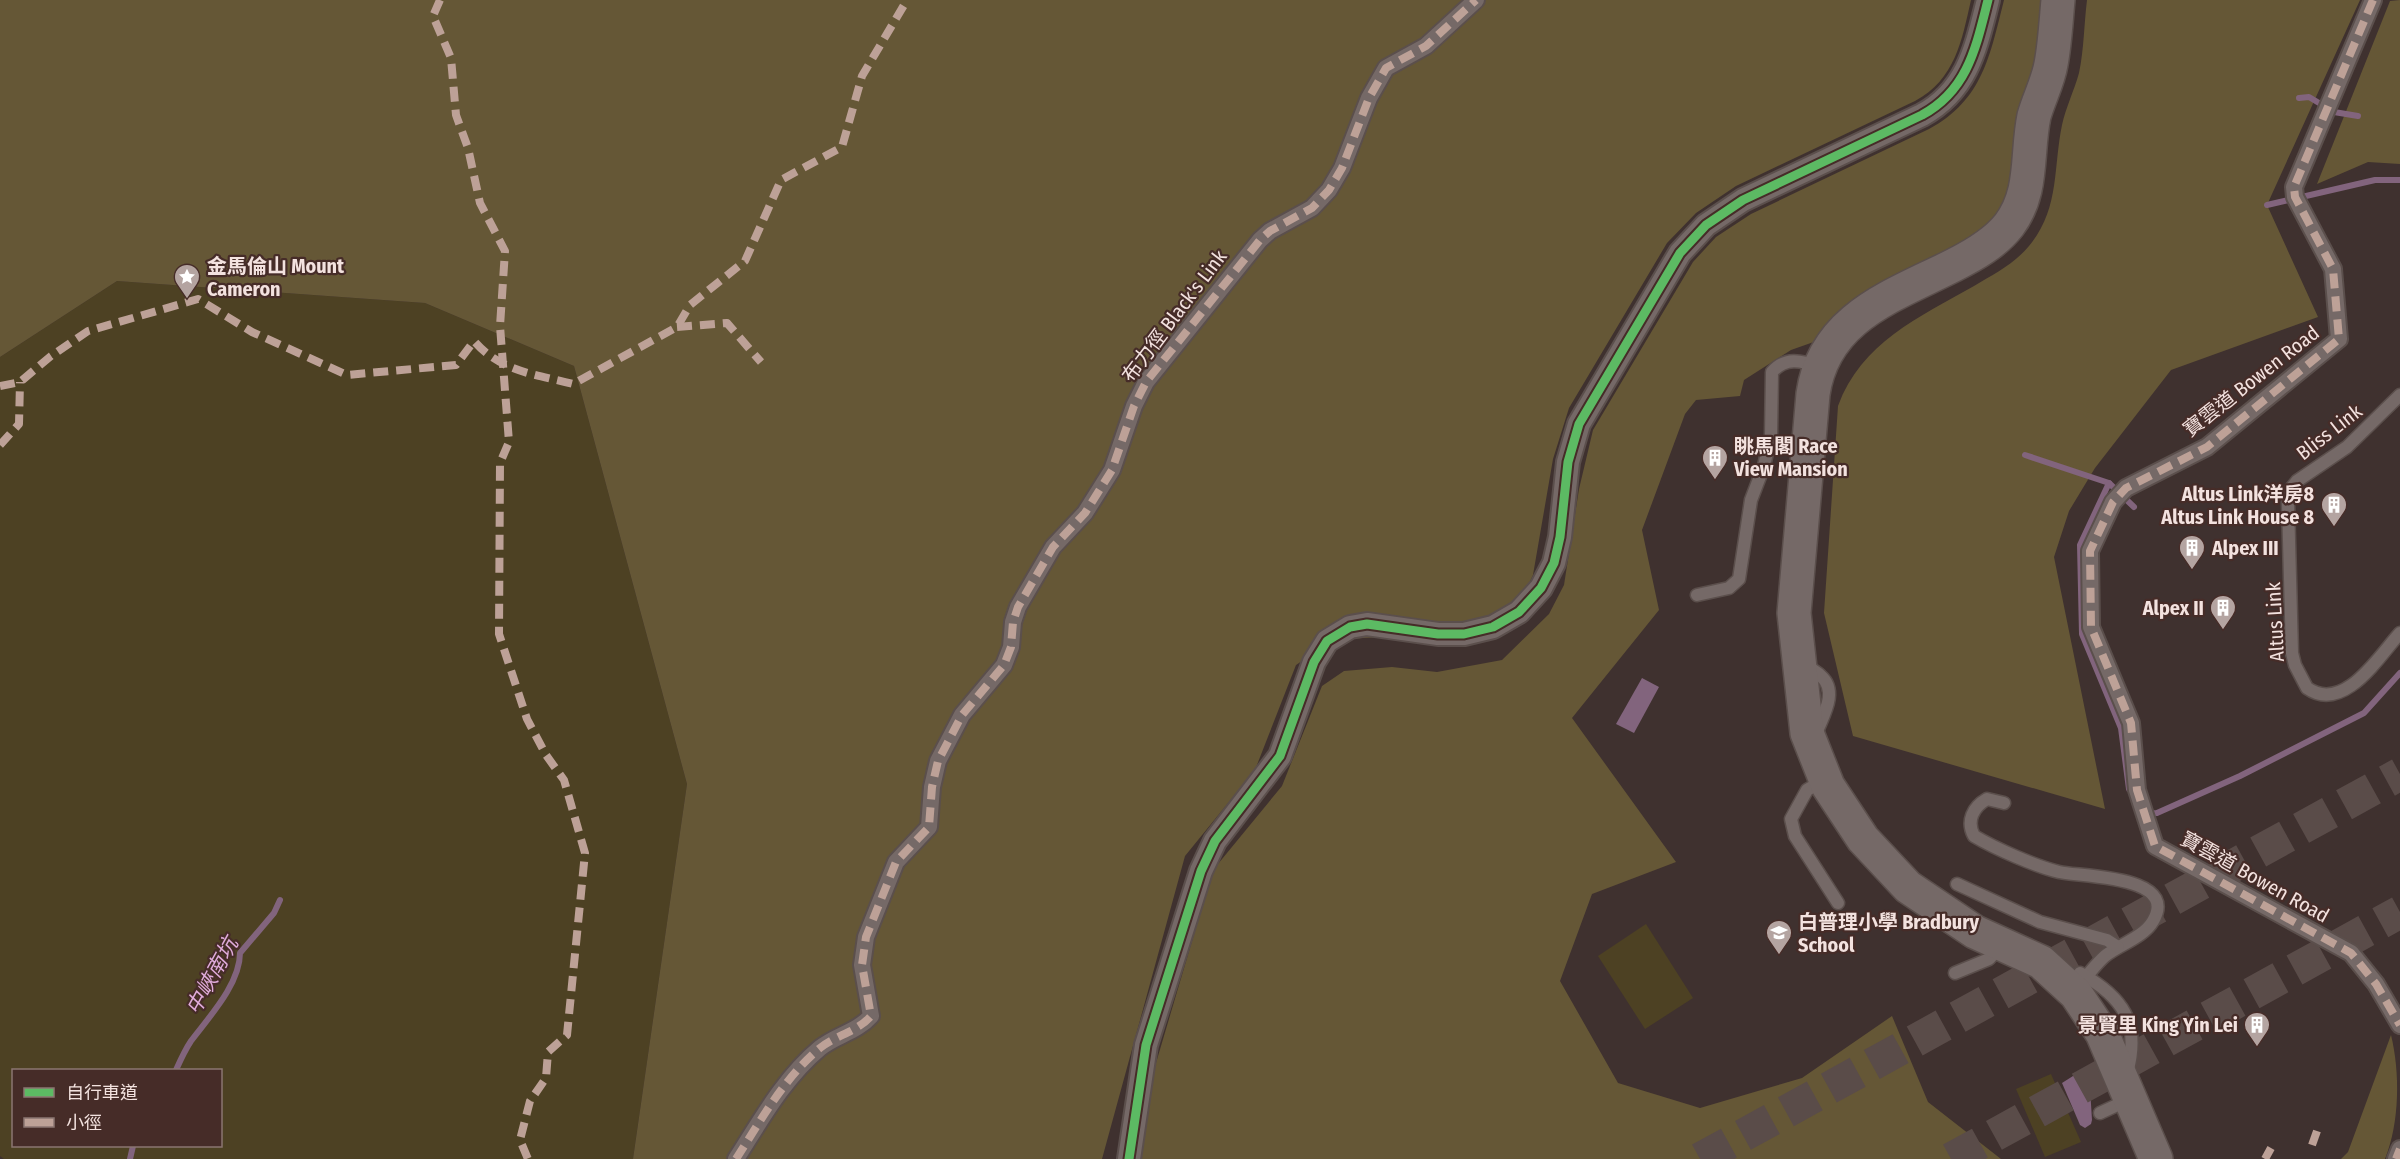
<svg xmlns="http://www.w3.org/2000/svg" width="2400" height="1159" viewBox="0 0 2400 1159" font-family="'Fira Sans Condensed','Noto Sans TC',sans-serif">
	<style>
		.green { fill: #4d4123; fill-rule: evenodd }
		.forest { fill: #655736 }
		.water { fill: #82647d }
		.lines { fill: none; stroke-linecap: round; stroke-linejoin: round }
		.stream { stroke: #82647d; stroke-width: 6 }
		.trunk-tunnel { stroke: #5a4c49; stroke-width: 33; stroke-dasharray: 33 16; stroke-linecap: butt }
		.service-casing { stroke: #5b4f4c; stroke-width: 15 }
		.pedestrian-casing { stroke: #5b4f4c; stroke-width: 20 }
		.minor-casing { stroke: #5b4f4c; stroke-width: 26 }
		.secondary-casing { stroke: #5b4f4c; stroke-width: 36 }
		.service { stroke: #756967; stroke-width: 12 }
		.pedestrian { stroke: #756967; stroke-width: 16 }
		.minor { stroke: #756967; stroke-width: 22 }
		.secondary { stroke: #756967; stroke-width: 33 }
		.quiet { stroke: #bda197; stroke-width: 8; stroke-dasharray: 15 8; stroke-linecap: butt }
		.cycleway-casing { stroke: #462c28; stroke-width: 13 }
		.cycleway { stroke: #5cba63; stroke-width: 9 }
		.labels { text-anchor: middle; dominant-baseline: central; stroke-width: 4.5; stroke-linejoin: round; paint-order: stroke }
		.poi-label { font-size: 20px; font-weight: bold; fill: #f3e2df; stroke: #462c28; text-anchor: start }
		.street-label { font-size: 20px; fill: #f3e2df; stroke: #462c28 }
		.water-label { font-size: 21px; font-style: italic; fill: #e0abdb; stroke: #462c28 }
	</style>
	<rect width="100%" height="100%" fill="#3f312f"/>
	<!-- green -->
	<g class="green">
		<path d="M 117,281 L 425,303 L 574,366 L 687,784 L 633,1159 L 4,1159 L 0,1156 L 0,357 ZM 14,1070 L 220,1070 L 220,1146 L 14,1146 Z"/>
		<path d="M 1646,924 L 1693,998 L 1645,1029 L 1598,956 Z"/>
		<path d="M 2051,1074 L 2081,1142 L 2045,1157 L 2016,1089 Z"/>
	</g>
	<!-- forest -->
	<g class="forest">
		<path d="M 0,0 L 1971,0 C 1962,40 1955,80 1915,101 L 1736,186 L 1696,213 L 1667,243 L 1569,408 L 1553,459 L 1533,575 L 1524,595 L 1487,630 L 1333,640 L 1296,665 L 1255,770 L 1185,856 L 1102,1159 L 633,1159 L 687,784 L 574,366 L 425,303 L 117,281 L 0,357 Z"/>
		<path d="M 2004,0 L 2044,0 L 2039,45 L 2009,197 L 1989,226 L 1825,338 L 1791,350 L 1744,380 L 1740,396 L 1696,400 L 1685,414 L 1642,530 L 1659,610 L 1572,718 L 1676,862 L 1592,894 L 1560,981 L 1618,1083 L 1700,1108 L 1802,1078 L 1892,1016 L 1928,1102 L 2001,1159 L 1136,1159 L 1148,1090 L 1213,870 L 1282,786 L 1322,686 L 1344,671 L 1392,667 L 1437,672 L 1502,660 L 1549,614 L 1564,585 L 1579,489 L 1593,430 L 1693,262 L 1716,237 L 1751,214 L 1929,129 C 1983,100 1990,55 2004,0 Z"/>
		<path d="M 2087,0 L 2360,0 L 2267,205 L 2318,317 L 2171,370 L 2095,468 L 2069,511 L 2054,557 L 2105,809 L 1853,736 L 1824,613 L 1838,406 C 1861,343 1919,317 1974,286 C 1994,274 2014,264 2029,246 C 2060,209 2053,168 2062,125 C 2066,107 2074,91 2079,73 C 2084,49 2084,24 2087,0 Z"/>
		<path d="M 2400,0 L 2400,164 L 2368,162 L 2317,184 L 2390,1 Z"/>
		<path d="M 2391,1035 C 2400,1072 2400,1122 2385,1159 L 2341,1159 L 2348,1152 Z"/>
	</g>
	<!-- water -->
	<g class="water">
		<path d="M 1642,678 L 1659,687 L 1634,733 L 1616,724 Z"/>
		<path d="M 2084,1069 L 2089,1072 L 2092,1120 L 2091,1124 L 2085,1128 L 2080,1125 L 2062,1083 Z"/>
	</g>
	<g class="lines">
		<!-- stream -->
		<g class="stream">
			<path d="M 2299,98 L 2309,97 L 2334,112 L 2358,116"/>
			<path d="M 2267,205 L 2375,180 L 2400,180"/>
			<path d="M 2025,455 L 2109,483 L 2134,507"/>
			<path d="M 2109,483 L 2080,545 L 2082,634 L 2121,728 L 2129,789"/>
			<path d="M 2147,814 L 2157,813 L 2240,776 L 2364,713 L 2400,673"/>
			<path d="M 176,1070 C 180,1061 185,1050 191,1041 C 209,1017 240,984 240,953 L 274,913 L 280,900"/>
			<path d="M 130,1159 L 133,1146"/>
		</g>
		<!-- trunk-tunnel -->
		<g class="trunk-tunnel">
			<path d="M 1700,1159 L 2400,774"/>
			<path d="M 1951,1159 L 2400,912"/>
		</g>
		<defs>
			<g id="service">
				<path d="M 2400,395 L 2347,447 L 2297,481 L 2290,490 L 2288,503 L 2292,653 L 2295,665 L 2307,688 C 2344,714 2379,656 2400,633"/>
				<path d="M 1697,595 L 1729,588 L 1739,579 L 1751,500 L 1764,466 L 1771,435 L 1772,372 C 1785,357 1801,360 1818,367"/>
				<path d="M 1806,664 C 1811,670 1816,671 1821,676 C 1839,692 1822,717 1816,734"/>
				<path d="M 1824,780 L 1807,790 L 1791,819 L 1795,836 L 1838,903"/>
				<path d="M 2004,803 L 1987,799 C 1973,807 1966,821 1974,836 C 1996,849 2035,866 2059,872 C 2080,877 2180,875 2153,921 C 2144,937 2119,945 2105,956 C 2098,962 2092,970 2086,977"/>
				<path d="M 1957,884 L 2040,922 L 2107,940 L 2118,947"/>
				<path d="M 1955,973 L 1989,959 L 2002,945"/>
				<path d="M 2080,973 C 2123,997 2141,1023 2127,1073"/>
				<path d="M 2100,1113 L 2128,1100"/>
			</g>
			<g id="pedestrian">
				<path d="M 2373,0 L 2294,187 L 2295,197 L 2333,269 L 2339,339 L 2207,447 L 2126,488 L 2113,502 L 2090,551 L 2091,627 L 2131,723 L 2137,790 L 2155,846 L 2351,953 L 2376,984 L 2400,1025"/>
				<path d="M 736,1159 C 761,1120 784,1078 820,1048 C 836,1035 857,1032 871,1016 L 862,965 L 866,937 L 896,862 L 929,827 L 932,787 L 938,761 L 962,715 L 1004,665 L 1011,647 L 1013,622 L 1018,607 L 1053,547 L 1085,513 L 1112,470 L 1134,406 L 1146,382 L 1260,240 L 1270,231 L 1312,208 L 1329,190 L 1342,168 L 1369,98 L 1386,68 L 1426,46 L 1476,0"/>
				<path d="M 2396,1159 L 2400,1149"/>
			</g>
			<path id="minor" d="M 1129,1159 L 1146,1045 L 1201,871 L 1215,841 L 1280,756 L 1314,662 L 1327,641 L 1350,627 L 1367,624 L 1438,634 L 1464,634 L 1493,627 L 1519,612 L 1541,588 L 1554,563 L 1560,537 L 1568,462 L 1579,424 L 1680,253 L 1706,225 L 1743,200 L 1922,115 C 1968,90 1976,47 1988,0"/>
			<path id="secondary" d="M 2058,0 C 2056,21 2055,43 2051,64 C 2048,82 2039,98 2034,116 C 2026,154 2034,192 2009,225 C 1995,243 1974,255 1954,265 C 1893,296 1824,317 1813,394 L 1794,613 L 1807,733 L 1828,786 L 1863,839 L 1908,887 L 1975,932 L 2041,962 L 2076,994 L 2102,1033 L 2156,1159"/>
		</defs>
		<!-- service casing -->
		<use href="#service" class="service-casing"/>
		<!-- pedestrian casing -->
		<use href="#pedestrian" class="pedestrian-casing"/>
		<!-- minor casing -->
		<use href="#minor" class="minor-casing"/>
		<!-- secondary casing -->
		<use href="#secondary" class="secondary-casing"/>
		<!-- service -->
		<use href="#service" class="service"/>
		<!-- pedestrian -->
		<use href="#pedestrian" class="pedestrian"/>
		<!-- minor -->
		<use href="#minor" class="minor"/>
		<!-- secondary -->
		<use href="#secondary" class="secondary"/>
		<!-- quiet -->
		<g class="quiet">
			<path d="M 440,0 L 433,16 L 451,58 L 456,115 L 468,148 L 480,203 L 505,251 L 500,326 L 509,442 L 500,463 L 499,634 L 527,719 L 546,755 L 564,780 L 585,853 L 567,1035 L 548,1052 L 546,1078 L 530,1101 L 520,1140 L 528,1159"/>
			<path d="M 2373,0 L 2294,187 L 2295,197 L 2333,269 L 2339,339 L 2207,447 L 2126,488 L 2113,502 L 2090,551 L 2091,627 L 2131,723 L 2137,790 L 2155,846 L 2351,953 L 2376,984 L 2400,1025"/>
			<path d="M 677,327 L 727,323 L 761,362"/>
			<path d="M 0,386 L 20,382 L 51,356 L 88,331 L 198,299 L 252,332 L 347,375 L 456,365 L 474,341 C 501,372 535,374 573,384 L 677,327 L 690,305 L 745,261 L 781,180 L 842,147 L 862,76 L 907,0"/>
			<path d="M 0,445 L 19,424 L 20,382"/>
			<path d="M 2312,1145 L 2317,1131"/>
			<path d="M 736,1159 C 761,1120 784,1078 820,1048 C 836,1035 857,1032 871,1016 L 862,965 L 866,937 L 896,862 L 929,827 L 932,787 L 938,761 L 962,715 L 1004,665 L 1011,647 L 1013,622 L 1018,607 L 1053,547 L 1085,513 L 1112,470 L 1134,406 L 1146,382 L 1260,240 L 1270,231 L 1312,208 L 1329,190 L 1342,168 L 1369,98 L 1386,68 L 1426,46 L 1476,0"/>
			<path d="M 2265,1159 L 2271,1148"/>
			<path d="M 2396,1159 L 2400,1149"/>
		</g>
		<defs>
			<path id="cycleway" d="M 1129,1159 L 1146,1045 L 1201,871 L 1215,841 L 1280,756 L 1314,662 L 1327,641 L 1350,627 L 1367,624 L 1438,634 L 1464,634 L 1493,627 L 1519,612 L 1541,588 L 1554,563 L 1560,537 L 1568,462 L 1579,424 L 1680,253 L 1706,225 L 1743,200 L 1922,115 C 1968,90 1976,47 1988,0"/>
		</defs>
		<!-- cycleway casing -->
		<use href="#cycleway" class="cycleway-casing"/>
		<!-- cycleway -->
		<use href="#cycleway" class="cycleway"/>
	</g>
	<!-- icons -->
	<defs>
		<symbol id="sight-pin" viewBox="-11 -11 22 30"><path d="M0 17L-7.5 6A9.5 9.5 0 1 1 7.5 6Z" fill="#b4a4a1" stroke="#462c28"/><path d="M0-6L1.8-2.2L6-1.7L2.9 1.2L3.7 5.4L0 3.3L-3.7 5.4L-2.9 1.2L-6-1.7L-1.8-2.2Z" fill="#fff"/></symbol>
		<symbol id="building-pin" viewBox="-11 -11 22 30"><path d="M0 17L-7.5 6A9.5 9.5 0 1 1 7.5 6Z" fill="#b4a4a1" stroke="#462c28"/><path d="M-4-6H4V6H1V3H-1V6H-4ZM-2.5-4.3h1.7v1.8h-1.7ZM.8-4.3h1.7v1.8H.8ZM-2.5-1h1.7V.8h-1.7ZM.8-1h1.7V.8H.8Z" fill="#fff"/></symbol>
		<symbol id="school-pin" viewBox="-11 -11 22 30"><path d="M0 17L-7.5 6A9.5 9.5 0 1 1 7.5 6Z" fill="#b4a4a1" stroke="#462c28"/><path d="M0-5L7-2L0 1L-7-2ZM-4 1L0 2.5L4 1V4Q0 6-4 4Z" fill="#fff"/></symbol>
	</defs>
	<g fill-rule="evenodd">
		<use href="#sight-pin" x="172" y="262" width="30" height="40"/>
		<use href="#building-pin" x="1700" y="443" width="30" height="40"/>
		<use href="#building-pin" x="2319" y="490" width="30" height="40"/>
		<use href="#building-pin" x="2177" y="533" width="30" height="40"/>
		<use href="#building-pin" x="2208" y="593" width="30" height="40"/>
		<use href="#school-pin" x="1764" y="918" width="30" height="40"/>
		<use href="#building-pin" x="2242" y="1010" width="30" height="40"/>
	</g>
	<g class="labels">
		<!-- poi labels -->
		<g class="poi-label">
			<text x="207" y="266">金馬倫山 Mount<tspan x="207" dy="23">Cameron</tspan></text>
			<text x="1734" y="446">眺馬閣 Race<tspan x="1734" dy="23">View Mansion</tspan></text>
			<text x="2314" y="494" text-anchor="end">Altus Link洋房8<tspan x="2314" dy="23">Altus Link House 8</tspan></text>
			<text x="2212" y="548">Alpex III</text>
			<text x="2204" y="608" text-anchor="end">Alpex II</text>
			<text x="1798" y="922">白普理小學 Bradbury<tspan x="1798" dy="23">School</tspan></text>
			<text x="2238" y="1025" text-anchor="end">景賢里 King Yin Lei</text>
		</g>
		<!-- street labels -->
		<g class="street-label">
			<text transform="translate(1174 316) rotate(-53)">布力徑 Black's Link</text>
			<text transform="translate(2251 381) rotate(-38)">寶雲道 Bowen Road</text>
			<text transform="translate(2329 432) rotate(-38)">Bliss Link</text>
			<text transform="translate(2275 622) rotate(-93)">Altus Link</text>
			<text transform="translate(2255 877) rotate(29)">寶雲道 Bowen Road</text>
		</g>
		<!-- water labels -->
		<g class="water-label">
			<text transform="translate(212 976) rotate(-61)">中峽南坑</text>
		</g>
	</g>
	<!-- legend -->
	<rect x="12" y="1069" width="210" height="78" fill="#462c28" stroke="#8b7571" stroke-width="1.5"/>
	<rect x="24" y="1088" width="30" height="9" fill="#5cba63" stroke="#8b7571" stroke-width="1.5"/>
	<text x="66" y="1099" font-size="18" fill="#f3e2df">自行車道</text>
	<rect x="24" y="1118" width="30" height="9" fill="#bda197" stroke="#8b7571" stroke-width="1.5"/>
	<text x="66" y="1129" font-size="18" fill="#f3e2df">小徑</text>
</svg>
